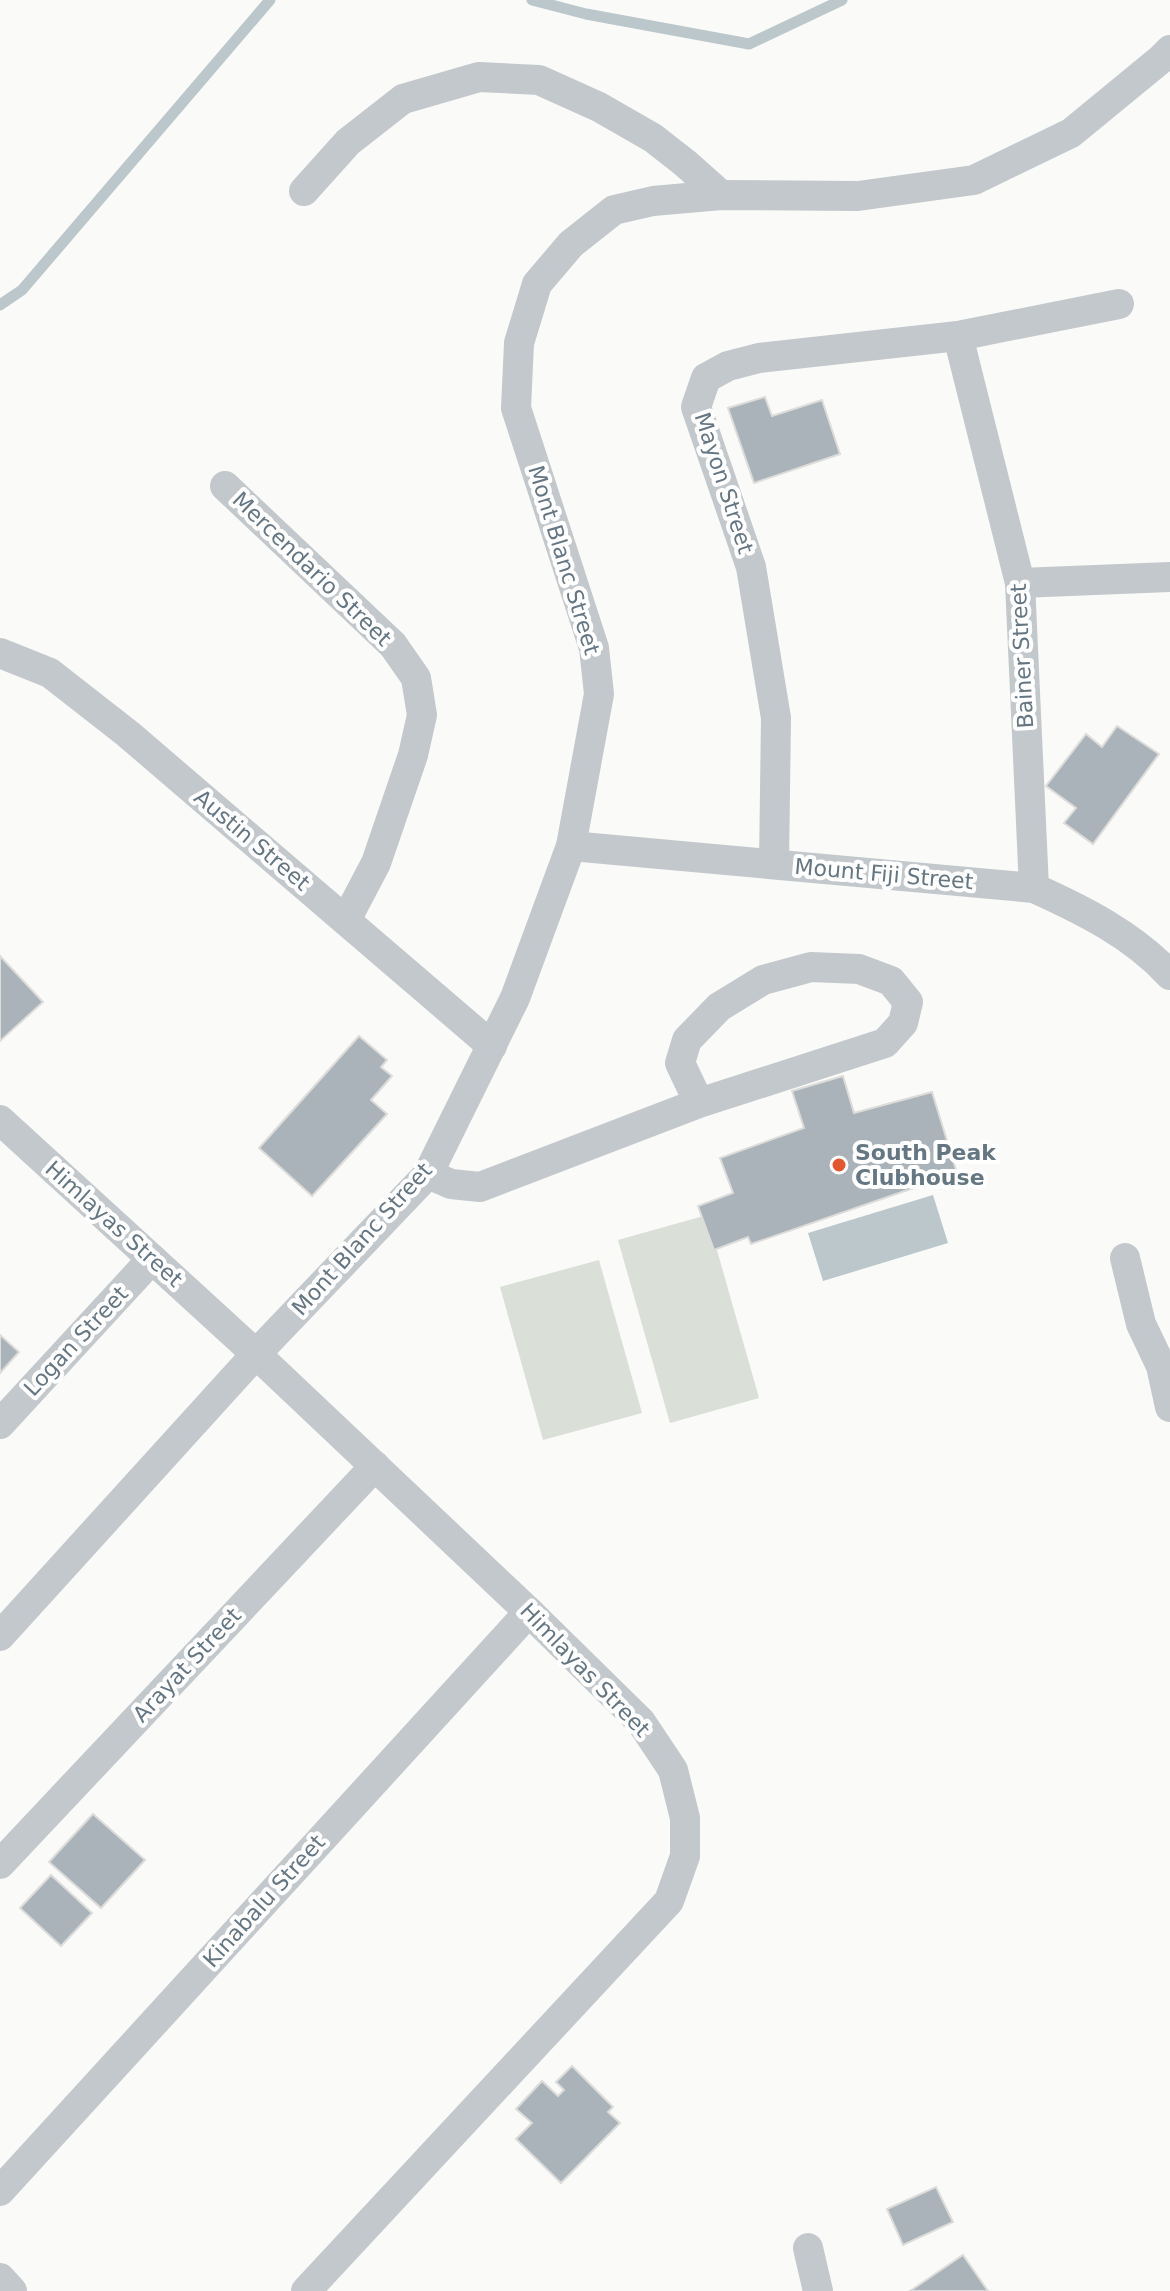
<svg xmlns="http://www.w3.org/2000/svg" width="1170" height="2291" viewBox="0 0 1170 2291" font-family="'DejaVu Sans',sans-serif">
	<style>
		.green { fill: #dadfd7 }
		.water { fill: #bbc7cb }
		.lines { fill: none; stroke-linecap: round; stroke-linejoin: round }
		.stream { stroke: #bbc7cb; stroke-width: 11 }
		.building { fill: #aab3b9; stroke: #dcdcda; stroke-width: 2 }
		.street { stroke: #c3c8cc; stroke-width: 30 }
		.poi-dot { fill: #e4572e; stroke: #fff; stroke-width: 3 }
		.labels { text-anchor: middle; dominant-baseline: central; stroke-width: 8; stroke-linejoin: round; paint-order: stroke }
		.street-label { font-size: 22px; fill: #657683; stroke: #fff }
		.poi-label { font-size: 22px; font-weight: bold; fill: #657683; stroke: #fff; text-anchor: start }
	</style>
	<rect width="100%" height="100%" fill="#fafaf8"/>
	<!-- green -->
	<g class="green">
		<path d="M 707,1215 L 759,1398 L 670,1423 L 618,1240 Z"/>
		<path d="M 599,1260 L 642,1413 L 543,1440 L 500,1287 Z"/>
	</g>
	<!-- water -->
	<path class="water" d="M 933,1195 L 948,1243 L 823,1281 L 808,1233 Z"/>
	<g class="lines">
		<!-- stream -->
		<g class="stream">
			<path d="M 532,0 L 586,14 L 749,44 L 842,0"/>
			<path d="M 0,305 L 22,290 L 270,0"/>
		</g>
	</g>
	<!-- building -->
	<g class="building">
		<path d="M 765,397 L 772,416 L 822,400 L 840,454 L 754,483 L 728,408 Z"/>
		<path d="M 1117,726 L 1159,754 L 1093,844 L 1064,823 L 1076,808 L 1046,786 L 1086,734 L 1102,747 Z"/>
		<path d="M 0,956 L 43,1002 L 0,1041 Z"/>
		<path d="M 359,1036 L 387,1060 L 381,1067 L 392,1076 L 371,1100 L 387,1114 L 312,1196 L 259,1148 Z"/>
		<path d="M 843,1076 L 854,1113 L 932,1092 L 957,1173 L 751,1244 L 748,1237 L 714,1250 L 698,1206 L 733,1193 L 720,1158 L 804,1128 L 792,1091 Z"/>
		<path d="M 0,1335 L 19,1352 L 0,1373 Z"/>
		<path d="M 93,1814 L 145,1860 L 101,1908 L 49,1862 Z"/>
		<path d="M 51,1875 L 92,1913 L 61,1946 L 20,1908 Z"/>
		<path d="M 572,2066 L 613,2107 L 608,2112 L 620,2123 L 561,2183 L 516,2139 L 532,2123 L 516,2109 L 542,2081 L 558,2096 L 564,2090 L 556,2082 Z"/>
		<path d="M 936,2187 L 953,2222 L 903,2245 L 887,2209 Z"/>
		<path d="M 963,2255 L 988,2291 L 910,2291 Z"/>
	</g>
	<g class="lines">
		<!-- street -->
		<g class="street">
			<path d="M 304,191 L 348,142 L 403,99 L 479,77 L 539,80 L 599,107 L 653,138 L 685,163 L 721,195"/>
			<path d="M 958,336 L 1020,583 L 1034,888"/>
			<path d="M 225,486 L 393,645 L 416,678 L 422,715 L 413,755 L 376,863 L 346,920"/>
			<path d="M 1020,583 L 1170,577"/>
			<path d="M 0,653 L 50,673 L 128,734 L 492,1046"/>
			<path d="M 571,846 L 1034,888 C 1083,910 1133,935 1170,975"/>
			<path d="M 774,864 L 776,718 L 751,567 L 696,407 L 706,378 L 728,366 L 759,358 L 958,336 L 1119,304"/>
			<path d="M 0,1120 L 256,1354 L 529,1612 L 641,1722 L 673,1770 L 685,1818 L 685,1856 L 669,1901 L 306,2291"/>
			<path d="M 428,1174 L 451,1184 L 480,1187 L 699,1103 L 885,1043 L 903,1023 L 908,1002 L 891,981 L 859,969 L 811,967 L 763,980 L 719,1007 L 687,1040 L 680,1063 L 699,1103"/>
			<path d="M 1125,1258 L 1141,1324 L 1161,1366 L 1170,1407"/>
			<path d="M 0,1424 L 152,1259"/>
			<path d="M 0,1636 L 256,1354 L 428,1174 L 515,998 L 571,846 L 599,694 L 594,648 L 516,408 L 519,343 L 537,284 L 571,244 L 614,210 L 653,201 L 721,195 L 858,196 L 974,180 L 1071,133 L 1161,59 L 1170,50"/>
			<path d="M 0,1864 L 375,1466"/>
			<path d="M 0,2191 L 529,1612"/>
			<path d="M 808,2248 L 818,2291"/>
			<path d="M 0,2278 L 12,2291"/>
		</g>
	</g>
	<!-- markers -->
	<circle class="poi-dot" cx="839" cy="1165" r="8"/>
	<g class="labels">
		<!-- street labels -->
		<g class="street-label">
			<text transform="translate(724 483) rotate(72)">Mayon Street</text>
			<text transform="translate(564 560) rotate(73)">Mont Blanc Street</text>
			<text transform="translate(312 569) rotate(44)">Mercendario Street</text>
			<text transform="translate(1022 656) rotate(-93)">Bainer Street</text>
			<text transform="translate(252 840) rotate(40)">Austin Street</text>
			<text transform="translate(884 874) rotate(5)">Mount Fiji Street</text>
			<text transform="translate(114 1224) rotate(42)">Himlayas Street</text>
			<text transform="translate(362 1239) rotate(-48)">Mont Blanc Street</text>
			<text transform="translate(76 1341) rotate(-47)">Logan Street</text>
			<text transform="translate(187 1665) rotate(-47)">Arayat Street</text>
			<text transform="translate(585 1670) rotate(46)">Himlayas Street</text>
			<text transform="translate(264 1901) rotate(-48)">Kinabalu Street</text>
		</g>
		<!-- poi labels -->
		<g class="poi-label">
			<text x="855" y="1152">South Peak<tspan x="855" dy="25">Clubhouse</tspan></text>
		</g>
	</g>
</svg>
